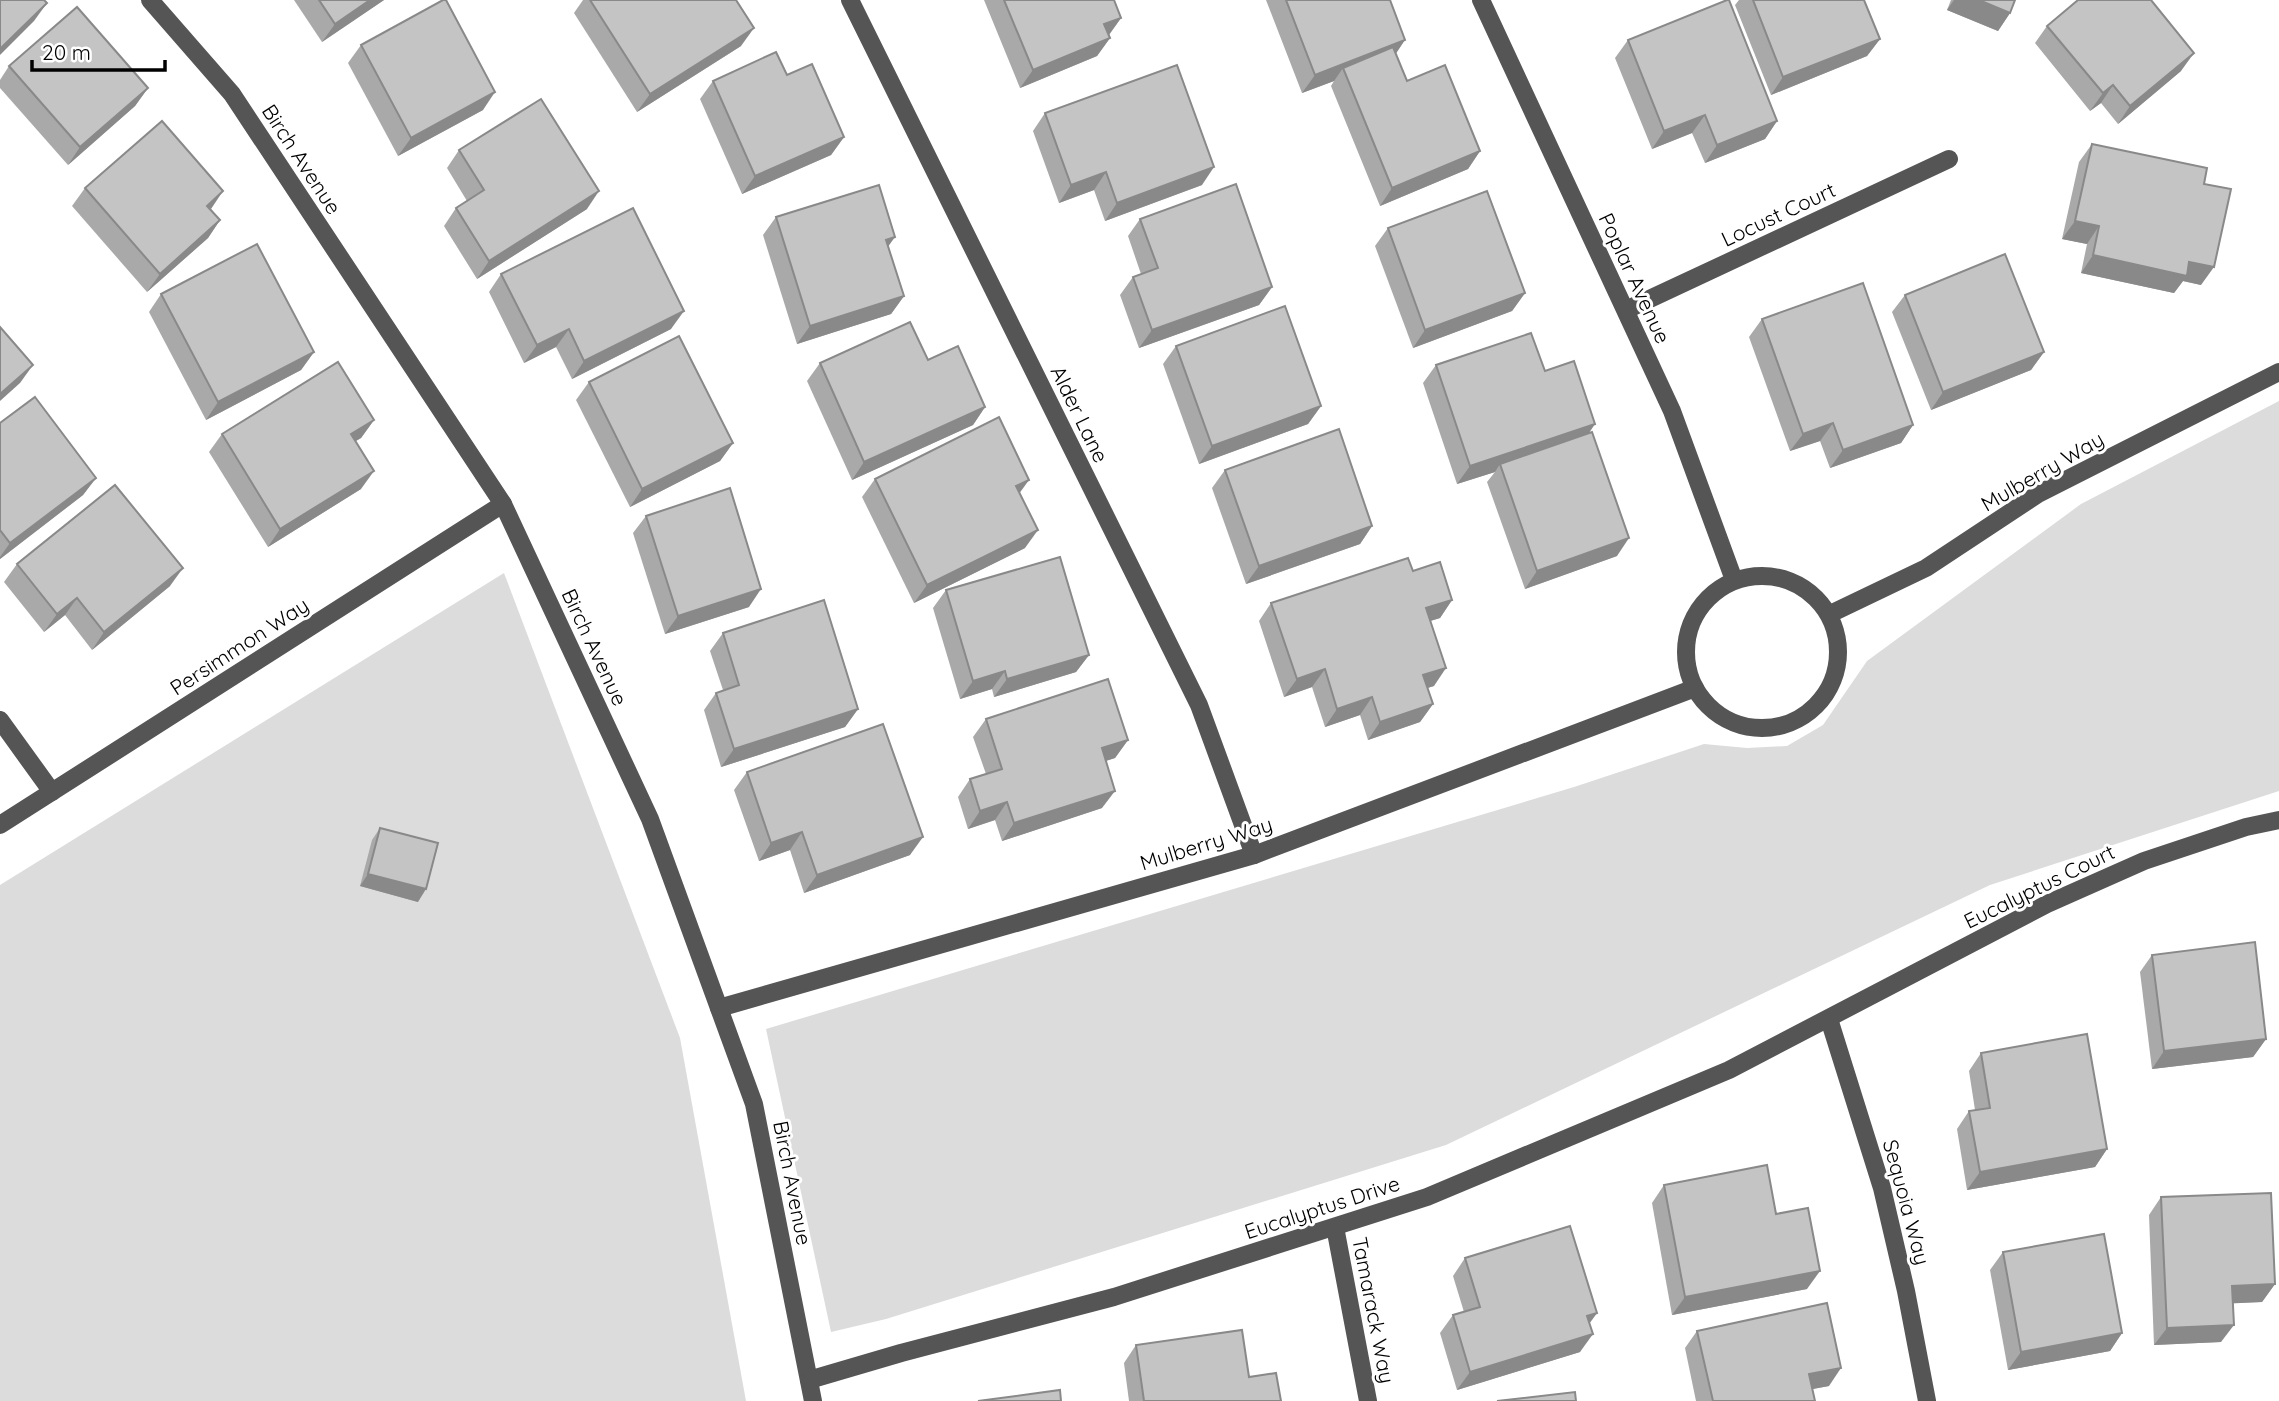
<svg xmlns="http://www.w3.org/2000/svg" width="2279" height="1401" viewBox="0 0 2279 1401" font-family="Quicksand,sans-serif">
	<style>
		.green { fill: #dcdcdc }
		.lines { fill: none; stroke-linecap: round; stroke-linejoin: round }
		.minor { stroke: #555; stroke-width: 18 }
		.wall { fill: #a9a9a9 }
		.shaded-wall { fill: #898989 }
		.building { fill: #c4c4c4; stroke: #898989; stroke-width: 2 }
		.labels { text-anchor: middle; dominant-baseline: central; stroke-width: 6; stroke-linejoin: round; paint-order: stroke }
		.street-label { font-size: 21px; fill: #000; stroke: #fff }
	</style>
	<rect width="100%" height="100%" fill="#fff"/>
	<!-- green -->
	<g class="green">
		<path d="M 2279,401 L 2279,791 L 1990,885 L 1446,1145 L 886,1319 L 831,1332 L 766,1029 L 1574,787 L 1704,744 L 1747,748 L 1787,746 L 1823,725 L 1867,661 L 2081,504 Z"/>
		<path d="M 504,573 L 680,1038 L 746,1401 L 0,1401 L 0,885 Z"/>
	</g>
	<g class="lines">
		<!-- minor -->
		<g class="minor">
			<path d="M 150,0 L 232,94 L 503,504 L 650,819 L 754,1104 L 813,1401"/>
			<path d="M 850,0 L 1199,705 L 1254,855"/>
			<path d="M 1481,0 L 1672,411 L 1734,580"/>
			<path d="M 1626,310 L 1949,159"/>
			<circle cx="1762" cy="652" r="76"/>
			<path d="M 1830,614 L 1926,568 L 2038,494 L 2279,372"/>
			<path d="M 0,720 L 52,792"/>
			<path d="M 0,825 L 503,504"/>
			<path d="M 719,1008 L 1254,855 L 1695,688"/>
			<path d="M 1829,1019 L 1882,1188 L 1906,1291 L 1927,1401"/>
			<path d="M 1335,1227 L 1368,1401"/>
			<path d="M 809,1380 L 901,1353 L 1114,1297 L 1427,1197 L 1729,1070 L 2047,904 L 2144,861 L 2246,827 L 2279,820"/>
		</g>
	</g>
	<!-- wall -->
	<g class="wall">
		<path d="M 294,0 L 384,0 L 322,42 Z"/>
		<path d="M 583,0 L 736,0 L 741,46 L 637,112 L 574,13 Z"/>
		<path d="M 984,0 L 1114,0 L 1121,18 L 1109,35 L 1110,38 L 1097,56 L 1020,88 Z"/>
		<path d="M 1266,0 L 1390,0 L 1396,54 L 1407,81 L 1480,151 L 1468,169 L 1380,206 L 1331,86 L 1334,81 L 1302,93 Z"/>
		<path d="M 1739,0 L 1864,0 L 1880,39 L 1867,56 L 1771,95 L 1735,5 Z"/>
		<path d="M 1951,0 L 2015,0 L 2010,13 L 1998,31 L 1947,10 Z"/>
		<path d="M 2047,26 L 2181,71 L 2118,124 L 2101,103 L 2090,111 L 2035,43 Z"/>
		<path d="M 1628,40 L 1777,121 L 1765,139 L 1705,163 L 1692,133 L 1652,149 L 1615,58 Z"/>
		<path d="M 361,45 L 483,110 L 398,156 L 348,63 Z"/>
		<path d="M 9,66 L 148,88 L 135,106 L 68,165 L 0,88 L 0,80 Z"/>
		<path d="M 787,75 L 844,137 L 831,155 L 742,194 L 700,99 L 713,81 Z"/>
		<path d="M 1045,113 L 1202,185 L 1105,221 L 1094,190 L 1059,203 L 1033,131 Z"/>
		<path d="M 2092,144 L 2204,184 L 2201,285 L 2183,281 L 2174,293 L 2081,273 L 2087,244 L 2062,239 L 2079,162 Z"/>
		<path d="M 459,150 L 587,209 L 477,279 L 444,226 L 456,208 L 467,201 L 447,168 Z"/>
		<path d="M 85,188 L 211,209 L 220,220 L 208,238 L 147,292 L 72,206 Z"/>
		<path d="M 776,217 L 888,247 L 904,296 L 891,314 L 797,344 L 763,235 Z"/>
		<path d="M 1140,219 L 1272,287 L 1259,305 L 1139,348 L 1120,295 L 1133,277 L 1141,274 L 1128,236 Z"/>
		<path d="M 1388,228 L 1525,293 L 1512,311 L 1413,348 L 1375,246 Z"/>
		<path d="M 501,274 L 671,329 L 572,379 L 556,347 L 524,363 L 489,292 Z"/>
		<path d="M 161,294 L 314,352 L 301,370 L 206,420 L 149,312 Z"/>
		<path d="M 1905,295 L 2044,352 L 2031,370 L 1931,410 L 1892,312 Z"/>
		<path d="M 1762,319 L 1913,425 L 1901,443 L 1830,468 L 1820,441 L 1790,451 L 1749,337 Z"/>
		<path d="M 1176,346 L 1321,406 L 1308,424 L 1199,464 L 1163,364 Z"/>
		<path d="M 928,360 L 985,407 L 973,425 L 852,480 L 807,381 L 820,363 Z"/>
		<path d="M 1436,365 L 1545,371 L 1589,433 L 1617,556 L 1525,589 L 1487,482 L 1495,472 L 1457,484 L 1423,383 Z"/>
		<path d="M 589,382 L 733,443 L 720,461 L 630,507 L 576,400 Z"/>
		<path d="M 374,420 L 361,438 L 356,441 L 361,489 L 268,547 L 209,452 L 222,434 Z"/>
		<path d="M 0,423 L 96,478 L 83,495 L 0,559 Z"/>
		<path d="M 1225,470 L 1372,526 L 1360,544 L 1246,584 L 1212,488 Z"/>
		<path d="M 875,479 L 1020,493 L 1025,548 L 914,603 L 862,497 Z"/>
		<path d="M 646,516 L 749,607 L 665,634 L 633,533 Z"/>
		<path d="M 17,564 L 170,586 L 92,650 L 65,615 L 44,632 L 4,582 Z"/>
		<path d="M 1413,571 L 1452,600 L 1440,618 L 1430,621 L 1434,686 L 1427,688 L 1433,704 L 1420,722 L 1368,740 L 1360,715 L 1325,727 L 1312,687 L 1284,697 L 1259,621 L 1271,603 Z"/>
		<path d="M 946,590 L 1089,655 L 1076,672 L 994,697 L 992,689 L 960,699 L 933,608 Z"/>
		<path d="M 723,633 L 858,709 L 845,727 L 721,767 L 704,710 L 716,693 L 723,690 L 710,651 Z"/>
		<path d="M 986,719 L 1128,740 L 1115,758 L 1106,761 L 1102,808 L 1002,841 L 995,820 L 968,829 L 958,797 L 970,779 L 986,774 L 973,737 Z"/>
		<path d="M 747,772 L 910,855 L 804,893 L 790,850 L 759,861 L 734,790 Z"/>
		<path d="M 380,828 L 418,902 L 360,886 L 372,840 Z"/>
		<path d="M 2152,955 L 2266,1039 L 2253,1057 L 2152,1069 L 2140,972 Z"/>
		<path d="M 1981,1053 L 2107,1149 L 2095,1167 L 1967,1190 L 1957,1129 L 1969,1111 L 1975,1110 L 1969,1071 Z"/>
		<path d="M 1664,1185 L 1776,1214 L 1807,1289 L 1672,1315 L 1652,1203 Z"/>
		<path d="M 2161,1197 L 2275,1284 L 2262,1302 L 2233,1303 L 2221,1342 L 2154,1345 L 2149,1215 Z"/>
		<path d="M 2003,1252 L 2122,1333 L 2110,1351 L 2008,1370 L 1990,1270 Z"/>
		<path d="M 1465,1258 L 1597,1313 L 1589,1323 L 1580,1352 L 1457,1390 L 1440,1333 L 1453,1315 L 1464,1312 L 1453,1276 Z"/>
		<path d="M 1697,1331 L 1829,1386 L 1812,1389 L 1815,1401 L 1696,1401 L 1685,1348 Z"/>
		<path d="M 1136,1345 L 1249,1377 L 1281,1401 L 1129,1401 L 1124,1363 Z"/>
	</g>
	<!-- shaded-wall -->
	<g class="shaded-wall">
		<path d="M 370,0 L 384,0 L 322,42 L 335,24 Z"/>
		<path d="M 1954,0 L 1979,0 L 2010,13 L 1998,31 L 1947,10 Z"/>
		<path d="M 47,3 L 34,21 L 0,55 L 0,49 Z"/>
		<path d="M 1121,18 L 1108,36 L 1104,24 Z"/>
		<path d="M 754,28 L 741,46 L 637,112 L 650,94 Z"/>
		<path d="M 1110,38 L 1097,56 L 1020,88 L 1033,70 Z"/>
		<path d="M 1880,39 L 1867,56 L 1771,95 L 1783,77 Z"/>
		<path d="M 1405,40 L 1393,58 L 1343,68 L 1334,81 L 1302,93 L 1315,75 Z"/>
		<path d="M 2194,53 L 2181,71 L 2118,124 L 2130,106 Z"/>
		<path d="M 2113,85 L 2101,103 L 2090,111 L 2103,93 Z"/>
		<path d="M 148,88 L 135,106 L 68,165 L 80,147 Z"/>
		<path d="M 495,92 L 483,110 L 398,156 L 411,138 Z"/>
		<path d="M 1705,115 L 1692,133 L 1652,149 L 1664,131 Z"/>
		<path d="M 1777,121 L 1765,139 L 1705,163 L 1717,145 Z"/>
		<path d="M 844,137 L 831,155 L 742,194 L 755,176 Z"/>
		<path d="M 1480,151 L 1468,169 L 1380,206 L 1392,188 Z"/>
		<path d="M 1214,167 L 1202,185 L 1105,221 L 1117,203 Z"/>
		<path d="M 1106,172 L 1094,190 L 1059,203 L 1071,185 Z"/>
		<path d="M 223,191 L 211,209 L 207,206 Z"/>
		<path d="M 599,191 L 587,209 L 477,279 L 489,261 Z"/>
		<path d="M 220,220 L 208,238 L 147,292 L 160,274 Z"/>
		<path d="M 2075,221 L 2099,226 L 2087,244 L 2062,239 Z"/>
		<path d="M 895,237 L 882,255 L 886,240 Z"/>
		<path d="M 2093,255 L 2189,262 L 2214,267 L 2201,285 L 2183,281 L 2174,293 L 2081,273 Z"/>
		<path d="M 1272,287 L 1259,305 L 1139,348 L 1152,330 Z"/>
		<path d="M 1525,293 L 1512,311 L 1413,348 L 1425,330 Z"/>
		<path d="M 904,296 L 891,314 L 797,344 L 810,326 Z"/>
		<path d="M 684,311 L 671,329 L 572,379 L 584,361 Z"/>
		<path d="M 569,329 L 556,347 L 524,363 L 537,345 Z"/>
		<path d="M 314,352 L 301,370 L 206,420 L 218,402 Z"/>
		<path d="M 2044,352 L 2031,370 L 1931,410 L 1943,392 Z"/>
		<path d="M 33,365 L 20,383 L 0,401 L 0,394 Z"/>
		<path d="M 1321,406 L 1308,424 L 1199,464 L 1212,446 Z"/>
		<path d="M 985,407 L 973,425 L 852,480 L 864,462 Z"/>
		<path d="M 374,420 L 361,438 L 338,451 L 351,434 Z"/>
		<path d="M 1833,423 L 1820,441 L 1790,451 L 1803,434 Z"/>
		<path d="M 1595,424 L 1583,442 L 1500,464 L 1495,472 L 1457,484 L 1470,466 Z"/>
		<path d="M 1913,425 L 1901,443 L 1830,468 L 1843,450 Z"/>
		<path d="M 733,443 L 720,461 L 630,507 L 642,489 Z"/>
		<path d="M 374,471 L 361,489 L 268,547 L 280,529 Z"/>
		<path d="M 96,478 L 83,495 L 0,559 L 0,557 L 10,543 Z"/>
		<path d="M 1029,480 L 1016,498 L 1016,486 Z"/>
		<path d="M 1372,526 L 1360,544 L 1246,584 L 1259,566 Z"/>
		<path d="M 1038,530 L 1025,548 L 914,603 L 927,585 Z"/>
		<path d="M 1629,538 L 1617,556 L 1525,589 L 1537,571 Z"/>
		<path d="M 183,568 L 170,586 L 92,650 L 104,632 Z"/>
		<path d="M 761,589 L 749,607 L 665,634 L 678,616 Z"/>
		<path d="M 77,598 L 65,615 L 44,632 L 57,614 Z"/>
		<path d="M 1452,600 L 1440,618 L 1414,626 L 1426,608 Z"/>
		<path d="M 1089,655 L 1076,672 L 994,697 L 1007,679 Z"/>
		<path d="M 1446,668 L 1434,686 L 1411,693 L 1423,675 Z"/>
		<path d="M 1325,669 L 1312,687 L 1284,697 L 1297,679 Z"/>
		<path d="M 1005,671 L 992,689 L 960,699 L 973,681 Z"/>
		<path d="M 1372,697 L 1360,715 L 1325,727 L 1337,709 Z"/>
		<path d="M 1433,704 L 1420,722 L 1368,740 L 1380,722 Z"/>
		<path d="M 858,709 L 845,727 L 721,767 L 734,749 Z"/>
		<path d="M 1128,740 L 1115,758 L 1089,766 L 1102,748 Z"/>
		<path d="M 1115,791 L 1102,808 L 1002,841 L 1014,823 Z"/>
		<path d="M 1007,802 L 995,820 L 968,829 L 980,811 Z"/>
		<path d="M 802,832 L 790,850 L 759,861 L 771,843 Z"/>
		<path d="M 923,837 L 910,855 L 804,893 L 817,875 Z"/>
		<path d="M 368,874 L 426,889 L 418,902 L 360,886 Z"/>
		<path d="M 2266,1039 L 2253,1057 L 2152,1069 L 2164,1051 Z"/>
		<path d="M 2107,1149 L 2095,1167 L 1967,1190 L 1980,1172 Z"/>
		<path d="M 1820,1271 L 1807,1289 L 1672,1315 L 1685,1297 Z"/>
		<path d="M 2275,1284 L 2262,1302 L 2220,1304 L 2232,1286 Z"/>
		<path d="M 1597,1313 L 1584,1331 L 1587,1316 Z"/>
		<path d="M 2234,1325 L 2221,1342 L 2154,1345 L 2167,1328 Z"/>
		<path d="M 2122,1333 L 2110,1351 L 2008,1370 L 2021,1352 Z"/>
		<path d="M 1593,1334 L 1580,1352 L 1457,1390 L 1470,1372 Z"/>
		<path d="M 1841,1368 L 1829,1386 L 1797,1392 L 1809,1374 Z"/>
	</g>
	<!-- building -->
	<g class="building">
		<path d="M 0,0 L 44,0 L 47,3 L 0,49 Z"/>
		<path d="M 319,0 L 370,0 L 335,24 Z"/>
		<path d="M 443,0 L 446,0 L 495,92 L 411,138 L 361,45 Z"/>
		<path d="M 590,0 L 736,0 L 754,28 L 650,94 Z"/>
		<path d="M 1004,0 L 1114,0 L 1121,18 L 1104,24 L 1110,38 L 1033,70 Z"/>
		<path d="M 1286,0 L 1390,0 L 1405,40 L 1315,75 Z"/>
		<path d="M 1727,0 L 1729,0 L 1777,121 L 1717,145 L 1705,115 L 1664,131 L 1628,40 Z"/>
		<path d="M 1753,0 L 1864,0 L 1880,39 L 1783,77 Z"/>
		<path d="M 1979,0 L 2015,0 L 2010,13 Z"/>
		<path d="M 2078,0 L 2151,0 L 2194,53 L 2130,106 L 2113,85 L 2103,93 L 2047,26 Z"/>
		<path d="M 77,7 L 148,88 L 80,147 L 9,66 Z"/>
		<path d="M 1393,47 L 1407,81 L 1445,65 L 1480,151 L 1392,188 L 1343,68 Z"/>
		<path d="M 776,52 L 787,75 L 812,64 L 844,137 L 755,176 L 713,81 Z"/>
		<path d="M 1177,65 L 1214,167 L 1117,203 L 1106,172 L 1071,185 L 1045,113 Z"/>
		<path d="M 541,99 L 599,191 L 489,261 L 456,208 L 484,190 L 459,150 Z"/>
		<path d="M 162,121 L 223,191 L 207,206 L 220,220 L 160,274 L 85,188 Z"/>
		<path d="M 2092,144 L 2207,168 L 2204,184 L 2231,189 L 2214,267 L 2189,262 L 2187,276 L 2093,255 L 2099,226 L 2075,221 Z"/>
		<path d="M 1236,184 L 1272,287 L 1152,330 L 1133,277 L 1158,268 L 1140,219 Z"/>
		<path d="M 879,185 L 895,237 L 886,240 L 904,296 L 810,326 L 776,217 Z"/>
		<path d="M 1487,191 L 1525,293 L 1425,330 L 1388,228 Z"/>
		<path d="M 633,208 L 684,311 L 584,361 L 569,329 L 537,345 L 501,274 Z"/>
		<path d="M 257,244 L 314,352 L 218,402 L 161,294 Z"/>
		<path d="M 2005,254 L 2044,352 L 1943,392 L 1905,295 Z"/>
		<path d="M 1863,283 L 1913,425 L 1843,450 L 1833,423 L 1803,434 L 1762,319 Z"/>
		<path d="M 1285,306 L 1321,406 L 1212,446 L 1176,346 Z"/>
		<path d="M 910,322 L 928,360 L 958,346 L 985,407 L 864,462 L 820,363 Z"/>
		<path d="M 0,327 L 33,365 L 0,394 Z"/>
		<path d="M 1531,333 L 1545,371 L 1574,361 L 1595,424 L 1470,466 L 1436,365 Z"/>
		<path d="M 679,336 L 733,443 L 642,489 L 589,382 Z"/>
		<path d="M 338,362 L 374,420 L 351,434 L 374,471 L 280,529 L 222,434 Z"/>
		<path d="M 35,397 L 96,478 L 10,543 L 0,530 L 0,423 Z"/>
		<path d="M 999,417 L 1029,480 L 1016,486 L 1038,530 L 927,585 L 875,479 Z"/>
		<path d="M 1339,429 L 1372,526 L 1259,566 L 1225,470 Z"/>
		<path d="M 1592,432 L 1629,538 L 1537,571 L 1500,464 Z"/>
		<path d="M 115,485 L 183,568 L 104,632 L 77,598 L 57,614 L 17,564 Z"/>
		<path d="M 730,488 L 761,589 L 678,616 L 646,516 Z"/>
		<path d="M 1060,557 L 1089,655 L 1007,679 L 1005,671 L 973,681 L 946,590 Z"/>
		<path d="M 1408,558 L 1413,571 L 1440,562 L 1452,600 L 1426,608 L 1446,668 L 1423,675 L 1433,704 L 1380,722 L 1372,697 L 1337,709 L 1325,669 L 1297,679 L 1271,603 Z"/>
		<path d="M 824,600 L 858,709 L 734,749 L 716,693 L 739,685 L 723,633 Z"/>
		<path d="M 1108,679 L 1128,740 L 1102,748 L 1115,791 L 1014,823 L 1007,802 L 980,811 L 970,779 L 1002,769 L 986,719 Z"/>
		<path d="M 883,724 L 923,837 L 817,875 L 802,832 L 771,843 L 747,772 Z"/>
		<path d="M 380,828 L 438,843 L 426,889 L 368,874 Z"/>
		<path d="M 2255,942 L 2266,1039 L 2164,1051 L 2152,955 Z"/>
		<path d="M 2087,1034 L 2107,1149 L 1980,1172 L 1969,1111 L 1990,1108 L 1981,1053 Z"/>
		<path d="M 1767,1165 L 1776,1214 L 1808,1208 L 1820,1271 L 1685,1297 L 1664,1185 Z"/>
		<path d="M 2271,1193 L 2275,1284 L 2232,1286 L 2234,1325 L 2167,1328 L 2161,1197 Z"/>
		<path d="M 1570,1226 L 1597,1313 L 1587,1316 L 1593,1334 L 1470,1372 L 1453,1315 L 1480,1307 L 1465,1258 Z"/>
		<path d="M 2104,1234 L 2122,1333 L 2021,1352 L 2003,1252 Z"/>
		<path d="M 1827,1303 L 1841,1368 L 1809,1374 L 1815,1401 L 1713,1401 L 1697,1331 Z"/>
		<path d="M 1242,1330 L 1249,1377 L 1276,1373 L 1281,1401 L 1144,1401 L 1136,1345 Z"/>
		<path d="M 1060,1390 L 1061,1401 L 978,1401 Z"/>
		<path d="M 1575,1392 L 1576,1401 L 1497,1401 Z"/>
	</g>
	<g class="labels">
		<!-- street labels -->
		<g class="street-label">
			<text transform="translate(302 159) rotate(57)">Birch Avenue</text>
			<text transform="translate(1778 214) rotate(-25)">Locust Court</text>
			<text transform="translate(1635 278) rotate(65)">Poplar Avenue</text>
			<text transform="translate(1080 414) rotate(64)">Alder Lane</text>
			<text transform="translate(2042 471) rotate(-30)">Mulberry Way</text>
			<text transform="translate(239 646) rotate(-33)">Persimmon Way</text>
			<text transform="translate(595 647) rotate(65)">Birch Avenue</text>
			<text transform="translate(1206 843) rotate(-17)">Mulberry Way</text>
			<text transform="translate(2039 886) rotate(-26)">Eucalyptus Court</text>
			<text transform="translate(793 1183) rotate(79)">Birch Avenue</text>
			<text transform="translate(1907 1202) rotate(75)">Sequoia Way</text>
			<text transform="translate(1322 1207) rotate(-18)">Eucalyptus Drive</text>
			<text transform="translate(1374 1310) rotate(79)">Tamarack Way</text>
		</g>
	</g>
	<!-- scale -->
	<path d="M32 60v10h133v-10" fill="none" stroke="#000000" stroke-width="3.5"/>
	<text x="42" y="60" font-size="21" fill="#000000" stroke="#ffffff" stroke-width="5" paint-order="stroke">20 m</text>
</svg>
